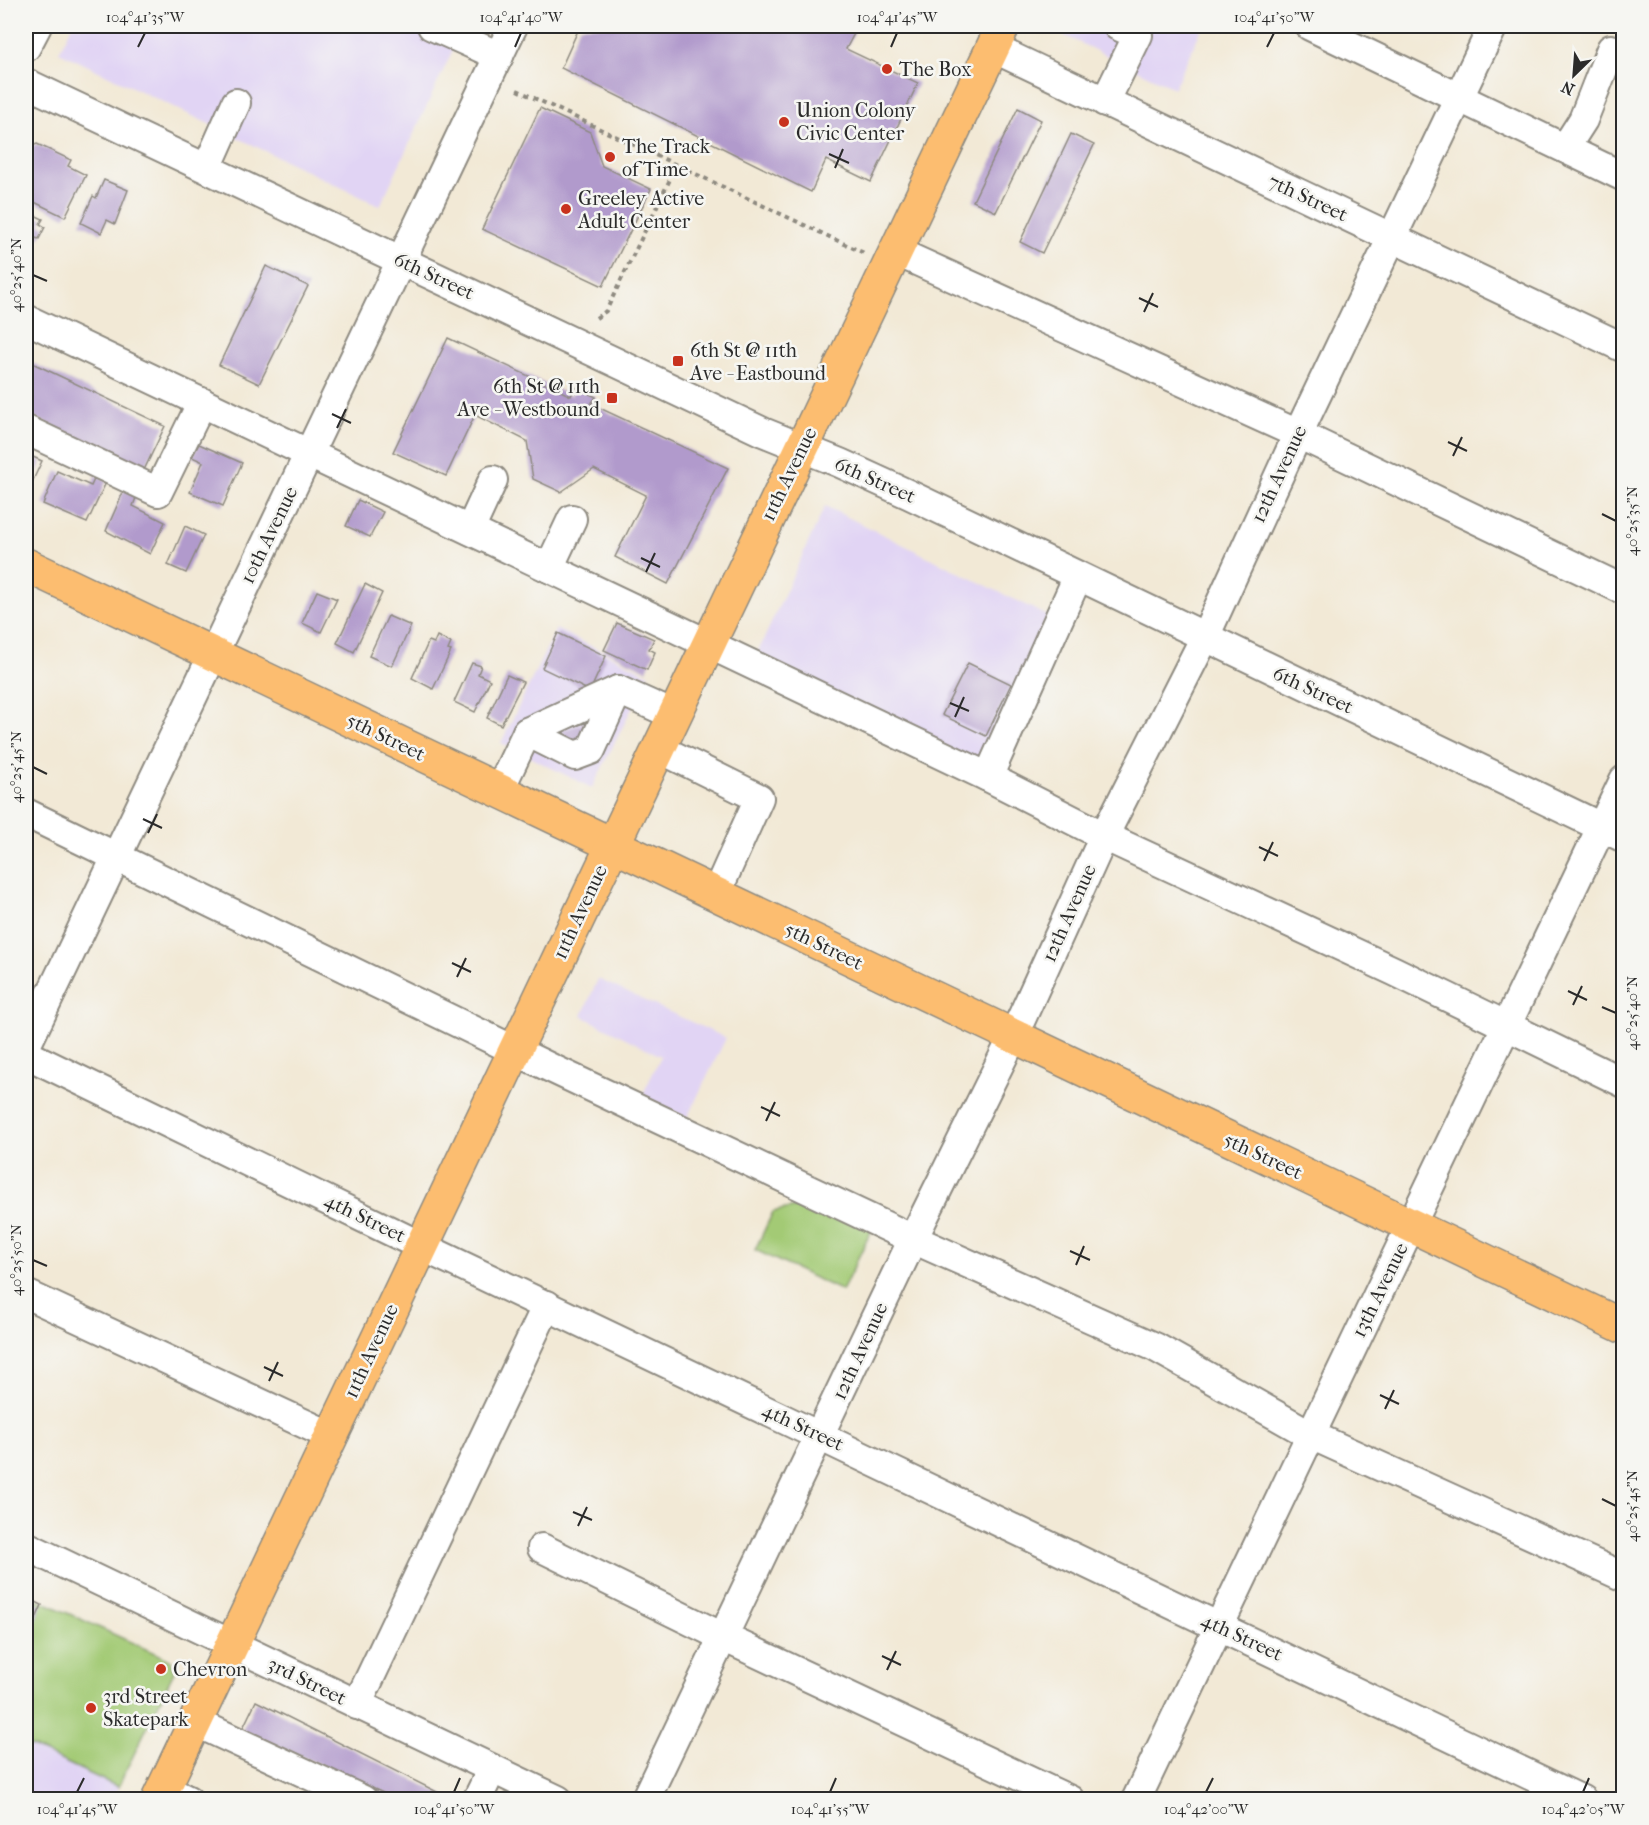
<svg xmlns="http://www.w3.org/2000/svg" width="1649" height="1825" viewBox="0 0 1649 1825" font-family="'IM FELL French Canon',serif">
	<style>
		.built { fill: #e1d4f4 }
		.green { fill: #a3ca74; stroke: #677a50; stroke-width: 1.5 }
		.building { fill: #b19acc }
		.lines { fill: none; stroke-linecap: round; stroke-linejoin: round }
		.minor-casing { stroke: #8e8a80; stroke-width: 32 }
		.major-casing { stroke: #8e8a80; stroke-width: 36 }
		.path { stroke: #8e8a80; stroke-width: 4; stroke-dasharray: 4.5 4.5; stroke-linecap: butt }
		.minor { stroke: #fff; stroke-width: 28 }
		.major { stroke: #fcbd6f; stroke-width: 33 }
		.ticks { fill: none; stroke: #2b2b2b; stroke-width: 2 }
		.poi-dot { fill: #c8321e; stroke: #f6f6f2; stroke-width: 2 }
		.labels { text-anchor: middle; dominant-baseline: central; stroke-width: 5; stroke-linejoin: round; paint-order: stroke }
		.poi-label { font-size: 20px; fill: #2b2b2b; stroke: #f6f6f2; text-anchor: start }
		.street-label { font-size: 20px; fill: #2b2b2b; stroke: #f6f6f2 }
		.neatline { fill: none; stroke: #2b2b2b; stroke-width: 2 }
		.ticks-label { font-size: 15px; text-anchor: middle; fill: #2b2b2b }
	</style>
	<rect width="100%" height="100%" fill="#f6f6f2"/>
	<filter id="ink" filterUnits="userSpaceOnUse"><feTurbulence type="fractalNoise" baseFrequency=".0167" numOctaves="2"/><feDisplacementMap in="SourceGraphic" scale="12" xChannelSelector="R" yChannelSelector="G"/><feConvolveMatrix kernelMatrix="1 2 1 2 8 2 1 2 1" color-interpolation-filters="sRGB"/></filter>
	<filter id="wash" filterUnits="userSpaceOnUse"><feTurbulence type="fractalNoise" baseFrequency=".008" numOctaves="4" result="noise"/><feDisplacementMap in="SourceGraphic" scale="24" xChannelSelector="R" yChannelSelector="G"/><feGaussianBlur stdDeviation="1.35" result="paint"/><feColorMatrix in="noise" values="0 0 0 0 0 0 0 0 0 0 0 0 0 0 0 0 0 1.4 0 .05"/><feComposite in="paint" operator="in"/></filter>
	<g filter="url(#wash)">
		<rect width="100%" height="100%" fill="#f2e9d6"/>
		<!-- built -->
		<g class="built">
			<path d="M 72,26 L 464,26 L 380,206 L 59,52 Z"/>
			<path d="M 1055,26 L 1203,26 L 1174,88 L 1053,30 Z"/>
			<path d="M 825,506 L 1058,621 L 987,767 L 756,656 Z"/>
			<path d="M 556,629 L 649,674 L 592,788 L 501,743 Z"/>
			<path d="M 598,979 L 726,1038 L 687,1118 L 642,1096 L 661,1056 L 582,1016 Z"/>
			<path d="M 26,1744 L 118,1787 L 112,1799 L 26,1799 Z"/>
		</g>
		<!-- green -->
		<g class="green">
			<path d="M 817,1202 L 873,1227 L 842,1291 L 755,1250 L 773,1212 Z"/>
			<path d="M 26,1594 L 170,1660 L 174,1672 L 118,1787 L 26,1744 Z"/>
		</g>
		<g id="blocks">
			<!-- building -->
			<g class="building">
				<path d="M 580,26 L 858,26 L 846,49 L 918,83 L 871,182 L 826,160 L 811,192 L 561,68 Z"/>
				<path d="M 540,108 L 590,132 L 602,166 L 651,189 L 603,286 L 482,229 Z"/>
				<path d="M 1018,108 L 1041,120 L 996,212 L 973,201 Z"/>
				<path d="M 1071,134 L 1094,145 L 1042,253 L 1020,242 Z"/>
				<path d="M 37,144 L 71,160 L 68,166 L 86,175 L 65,217 L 26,198 L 26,156 L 29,147 Z"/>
				<path d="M 104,180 L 128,190 L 115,224 L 107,220 L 101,233 L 81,223 L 93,196 L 96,198 Z"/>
				<path d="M 26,211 L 43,219 L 40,224 L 45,227 L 39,239 L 35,238 L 26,257 L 30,259 L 26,267 Z"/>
				<path d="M 266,266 L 308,286 L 259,384 L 219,365 Z"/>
				<path d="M 448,338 L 571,396 L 575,387 L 596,397 L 591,404 L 728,468 L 668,584 L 615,557 L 646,495 L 594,469 L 561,492 L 533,479 L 527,441 L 475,415 L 446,476 L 393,452 Z"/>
				<path d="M 26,360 L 165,426 L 144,470 L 26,414 Z"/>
				<path d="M 199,444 L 242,463 L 223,506 L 190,492 L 203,462 L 192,457 Z"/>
				<path d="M 26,454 L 42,461 L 26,495 Z"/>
				<path d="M 57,471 L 91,486 L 96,475 L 107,480 L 87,523 L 43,504 Z"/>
				<path d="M 124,490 L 137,495 L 133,506 L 165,522 L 150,554 L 106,531 Z"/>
				<path d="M 358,500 L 383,512 L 370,537 L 346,526 Z"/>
				<path d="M 185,526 L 204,535 L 186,573 L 168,565 Z"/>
				<path d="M 365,584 L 382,593 L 354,652 L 337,643 Z"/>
				<path d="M 317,591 L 337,599 L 321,632 L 302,623 Z"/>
				<path d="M 388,616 L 411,626 L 392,666 L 369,656 Z"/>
				<path d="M 617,623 L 654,639 L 649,649 L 655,652 L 647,670 L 604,650 Z"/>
				<path d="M 558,633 L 606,656 L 590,691 L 542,668 Z"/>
				<path d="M 437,636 L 451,643 L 448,650 L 451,651 L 433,689 L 412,678 L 429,641 L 434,643 Z"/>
				<path d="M 472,663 L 481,666 L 478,674 L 490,680 L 475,712 L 454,702 Z"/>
				<path d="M 968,663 L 1011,684 L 986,736 L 942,715 Z"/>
				<path d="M 507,675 L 523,682 L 501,725 L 487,718 Z"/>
				<path d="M 585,723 L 593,745 L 571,752 L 563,730 Z"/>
				<path d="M 26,1597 L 42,1605 L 26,1641 Z"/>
				<path d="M 256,1701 L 453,1800 L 399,1800 L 242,1730 Z"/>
			</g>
		</g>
	</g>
	<g filter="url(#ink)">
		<use href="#blocks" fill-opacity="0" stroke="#8e8a80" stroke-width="1.5"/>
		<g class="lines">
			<defs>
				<g id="minor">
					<path d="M 432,26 L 499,56"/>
					<path d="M 1310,26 L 1624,177"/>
					<path d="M 26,47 L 37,26"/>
					<path d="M 993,48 L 1624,348"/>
					<path d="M 26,83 L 763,432 L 840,463 L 910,495 L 1624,838"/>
					<path d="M 1105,102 L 1138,35 L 1118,26"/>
					<path d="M 1565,148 L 1583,120 L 1611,49"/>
					<path d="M 207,168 L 236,103"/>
					<path d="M 895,251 L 1298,434 L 1624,590"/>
					<path d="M 26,319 L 988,777 L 1104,836 L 1394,971 L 1624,1083"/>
					<path d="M 26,430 L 158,492 L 202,402"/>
					<path d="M 470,530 L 493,480"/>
					<path d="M 549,568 L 572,519"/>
					<path d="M 527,732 L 618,690"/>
					<path d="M 658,748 L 759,798 L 716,894"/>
					<path d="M 988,777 L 1078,576"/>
					<path d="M 499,791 L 527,732 L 575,756 L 591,750 L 618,690 L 674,715"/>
					<path d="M 26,813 L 553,1069 L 913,1239 L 1155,1347 L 1311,1435 L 1624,1577"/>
					<path d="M 26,1046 L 513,26"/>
					<path d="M 26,1054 L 421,1246 L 1582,1800"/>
					<path d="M 26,1294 L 331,1436"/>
					<path d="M 26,1546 L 558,1800"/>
					<path d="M 542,1548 L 723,1637 L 1070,1800"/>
					<path d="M 357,1705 L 547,1305"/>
					<path d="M 195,1722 L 363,1800"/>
					<path d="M 163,1788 L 188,1800"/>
					<path d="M 477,1800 L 492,1769"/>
					<path d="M 645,1800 L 913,1239 L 1013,1037 L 1104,836 L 1204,639 L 1298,434 L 1493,26"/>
					<path d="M 1136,1800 L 1624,780"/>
				</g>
				<g id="major">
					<path d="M 26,565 L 1624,1327"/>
					<path d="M 158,1800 L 1003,26"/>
				</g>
			</defs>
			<!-- minor casing -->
			<use href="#minor" class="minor-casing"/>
			<!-- major casing -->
			<use href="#major" class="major-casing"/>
			<!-- path -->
			<g class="path">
				<path d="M 517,90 L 866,254"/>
				<path d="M 596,318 L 606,311 L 677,165"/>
			</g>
			<!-- minor -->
			<use href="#minor" class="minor"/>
			<!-- major -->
			<use href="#major" class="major"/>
		</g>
	</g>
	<!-- ticks -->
	<path class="ticks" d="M 138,47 L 145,33M 515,47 L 521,33M 891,47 L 897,33M 1267,47 L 1274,33M 829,154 L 849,163M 835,168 L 843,149M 33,275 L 47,281M 1139,298 L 1158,307M 1144,312 L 1153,293M 332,414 L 351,423M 337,428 L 346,409M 1448,442 L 1467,451M 1453,456 L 1462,437M 1602,514 L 1616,521M 641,558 L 660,567M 646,572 L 655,553M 950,703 L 969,711M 955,717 L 964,697M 33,767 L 47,774M 143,819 L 162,828M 148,833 L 157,814M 1259,847 L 1278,856M 1264,861 L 1273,842M 452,963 L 471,972M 457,977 L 466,958M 1568,991 L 1587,1000M 1573,1005 L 1582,986M 1602,1007 L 1616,1013M 761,1107 L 780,1116M 766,1121 L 775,1102M 1070,1251 L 1090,1260M 33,1260 L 47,1266M 1076,1265 L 1084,1246M 264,1367 L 283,1376M 269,1381 L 278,1362M 1380,1395 L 1399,1404M 1385,1409 L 1394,1390M 1602,1499 L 1616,1506M 573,1512 L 592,1520M 578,1526 L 587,1507M 882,1656 L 901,1665M 887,1670 L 896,1651M 77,1792 L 84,1778M 454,1792 L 460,1778M 830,1792 L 836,1778M 1206,1792 L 1213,1778M 1583,1792 L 1589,1778"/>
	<!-- markers -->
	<g class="poi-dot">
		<circle cx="887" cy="69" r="6"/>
		<circle cx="784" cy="122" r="6"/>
		<circle cx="610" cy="157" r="6"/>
		<circle cx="566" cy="209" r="6"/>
		<rect x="672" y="355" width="12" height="12" rx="3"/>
		<rect x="606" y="392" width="12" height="12" rx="3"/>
		<circle cx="161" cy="1669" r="6"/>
		<circle cx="91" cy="1708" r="6"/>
	</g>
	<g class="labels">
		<!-- poi labels -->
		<g class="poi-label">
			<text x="899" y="69">The Box</text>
			<text x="796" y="110">Union Colony<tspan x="796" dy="23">Civic Center</tspan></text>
			<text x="622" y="146">The Track<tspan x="622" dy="23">of Time</tspan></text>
			<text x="578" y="198">Greeley Active<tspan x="578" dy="23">Adult Center</tspan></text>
			<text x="690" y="350">6th St @ 11th<tspan x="690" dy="23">Ave - Eastbound</tspan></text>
			<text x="600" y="386" text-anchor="end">6th St @ 11th<tspan x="600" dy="23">Ave - Westbound</tspan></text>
			<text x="173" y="1669">Chevron</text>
			<text x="103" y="1696">3rd Street<tspan x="103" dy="23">Skatepark</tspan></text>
		</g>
		<!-- street labels -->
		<g class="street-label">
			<text transform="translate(1308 198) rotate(25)">7th Street</text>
			<text transform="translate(434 276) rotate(25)">6th Street</text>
			<text transform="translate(789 474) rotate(-64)">11th Avenue</text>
			<text transform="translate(1279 474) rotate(-65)">12th Avenue</text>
			<text transform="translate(875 480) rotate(24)">6th Street</text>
			<text transform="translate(269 535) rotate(-64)">10th Avenue</text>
			<text transform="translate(1313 690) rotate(25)">6th Street</text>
			<text transform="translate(386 737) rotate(26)">5th Street</text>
			<text transform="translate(580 912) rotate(-65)">11th Avenue</text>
			<text transform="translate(1069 913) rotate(-66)">12th Avenue</text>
			<text transform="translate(824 946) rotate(26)">5th Street</text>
			<text transform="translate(1263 1156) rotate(25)">5th Street</text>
			<text transform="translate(365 1218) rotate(26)">4th Street</text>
			<text transform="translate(1380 1290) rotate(-64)">13th Avenue</text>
			<text transform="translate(371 1351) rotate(-65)">11th Avenue</text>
			<text transform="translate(860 1351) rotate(-65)">12th Avenue</text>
			<text transform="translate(803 1427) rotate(25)">4th Street</text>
			<text transform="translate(1242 1637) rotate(25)">4th Street</text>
			<text transform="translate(307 1681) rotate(26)">3rd Street</text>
		</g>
	</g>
	<!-- margin -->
	<rect width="1649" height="1825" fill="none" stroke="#f6f6f2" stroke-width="66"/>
	<!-- north arrow -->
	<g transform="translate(1574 75) rotate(205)" stroke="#f6f6f2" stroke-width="4.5" paint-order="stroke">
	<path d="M0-4.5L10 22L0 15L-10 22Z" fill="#2b2b2b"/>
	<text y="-9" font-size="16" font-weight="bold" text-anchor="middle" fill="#2b2b2b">N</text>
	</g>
	<rect x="33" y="33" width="1583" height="1759" class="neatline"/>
	<g class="ticks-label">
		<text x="145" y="22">104°41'35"W</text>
		<text x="521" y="22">104°41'40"W</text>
		<text x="897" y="22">104°41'45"W</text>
		<text x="1274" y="22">104°41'50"W</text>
		<text transform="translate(16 275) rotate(-90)" y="5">40°25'40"N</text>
		<text transform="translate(1632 521) rotate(-90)" y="5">40°25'35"N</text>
		<text transform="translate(16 767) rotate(-90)" y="5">40°25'45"N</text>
		<text transform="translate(1632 1013) rotate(-90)" y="5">40°25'40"N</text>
		<text transform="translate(16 1260) rotate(-90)" y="5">40°25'50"N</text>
		<text transform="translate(1632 1506) rotate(-90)" y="5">40°25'45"N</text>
		<text x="77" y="1814">104°41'45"W</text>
		<text x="454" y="1814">104°41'50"W</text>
		<text x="830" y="1814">104°41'55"W</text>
		<text x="1206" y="1814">104°42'00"W</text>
		<text x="1583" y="1814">104°42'05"W</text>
	</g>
</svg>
